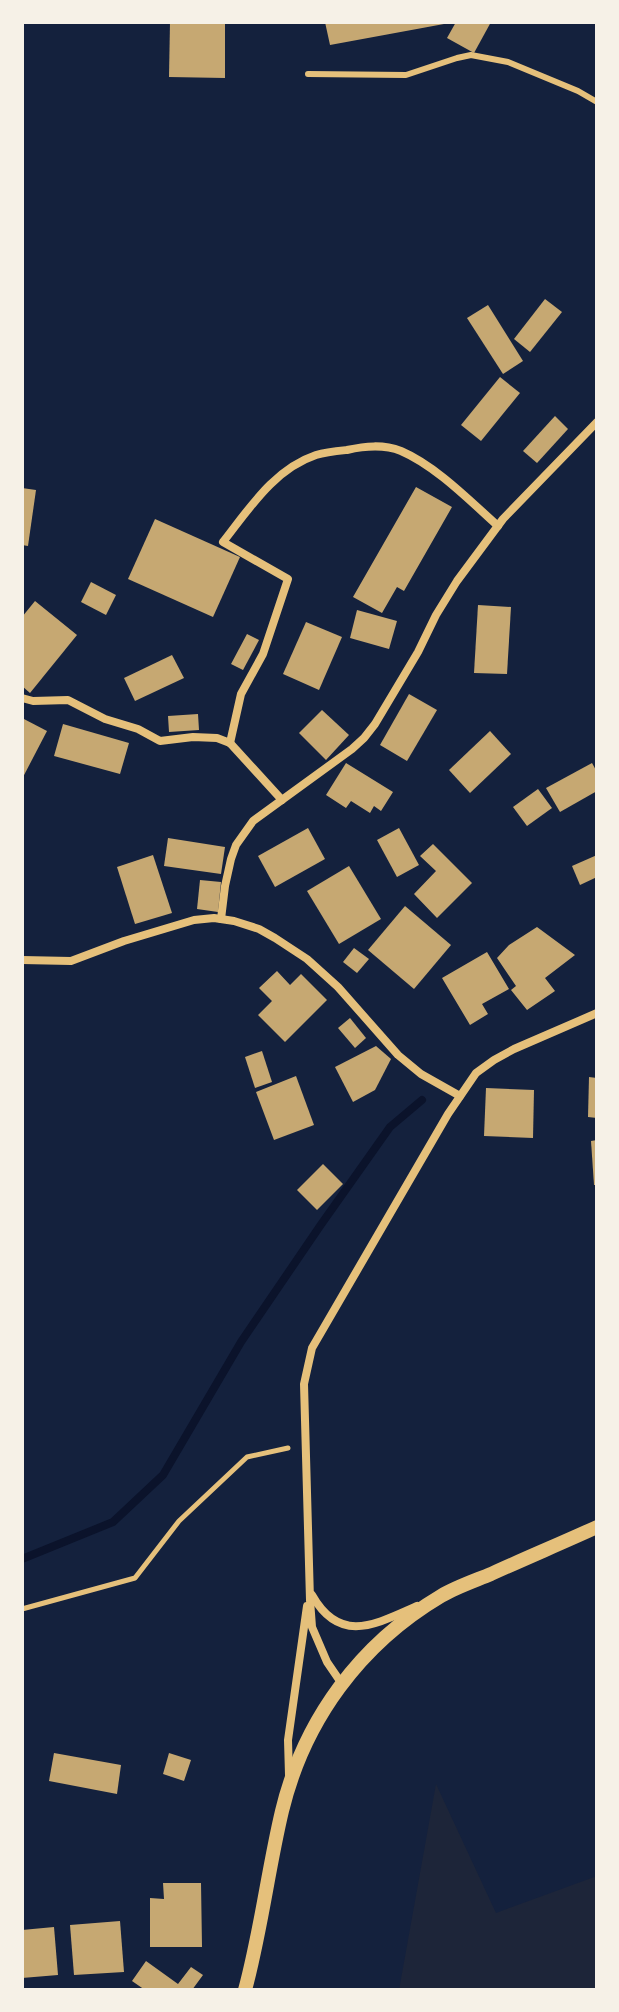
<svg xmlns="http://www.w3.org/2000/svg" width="619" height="2012" viewBox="0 0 619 2012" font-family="'Public Sans',sans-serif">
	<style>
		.green { fill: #1d2539 }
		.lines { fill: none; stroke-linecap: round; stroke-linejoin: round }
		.stream { stroke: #0b132b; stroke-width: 8 }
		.building { fill: #c6a872 }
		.path { stroke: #e5c07b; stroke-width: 5 }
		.service { stroke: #e5c07b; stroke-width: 6 }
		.minor { stroke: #e5c07b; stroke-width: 8 }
		.tertiary { stroke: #e5c07b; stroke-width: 14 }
	</style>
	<rect width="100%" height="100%" fill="#14213d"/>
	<!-- green -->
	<path class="green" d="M 436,1784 L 496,1913 L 597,1876 L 597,1990 L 399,1990 Z"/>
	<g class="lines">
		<!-- stream -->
		<path class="stream" d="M 22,1559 L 113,1522 L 163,1475 L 241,1342 L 320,1226 L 390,1127 L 422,1100"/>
	</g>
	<!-- building -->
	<g class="building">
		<path d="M 170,22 L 225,22 L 225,78 L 169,77 Z"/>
		<path d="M 325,22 L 444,22 L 444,24 L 330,45 Z"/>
		<path d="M 456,22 L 491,22 L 474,53 L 447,38 Z"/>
		<path d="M 545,299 L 562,312 L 530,352 L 514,339 Z"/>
		<path d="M 488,305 L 523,361 L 503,374 L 467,318 Z"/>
		<path d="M 500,377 L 520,393 L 481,441 L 461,425 Z"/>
		<path d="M 555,416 L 568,429 L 537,463 L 523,451 Z"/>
		<path d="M 416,487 L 452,507 L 404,591 L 397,587 L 382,613 L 353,597 Z"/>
		<path d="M 22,488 L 36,490 L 28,546 L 22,545 Z"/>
		<path d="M 155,519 L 240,557 L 213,617 L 128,579 Z"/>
		<path d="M 91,582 L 116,595 L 106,615 L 81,602 Z"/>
		<path d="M 35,601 L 77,635 L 30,693 L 22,686 L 22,617 Z"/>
		<path d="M 478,605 L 511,607 L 507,674 L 474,673 Z"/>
		<path d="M 357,610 L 397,621 L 389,649 L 350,638 Z"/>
		<path d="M 306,622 L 342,637 L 319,690 L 283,674 Z"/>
		<path d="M 247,634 L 259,640 L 243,670 L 231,664 Z"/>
		<path d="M 172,655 L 184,678 L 135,701 L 124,678 Z"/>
		<path d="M 409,694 L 437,710 L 407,761 L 380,745 Z"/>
		<path d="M 322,710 L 349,735 L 326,760 L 299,733 Z"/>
		<path d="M 198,714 L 199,730 L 169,732 L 168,716 Z"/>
		<path d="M 22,718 L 47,731 L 22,779 Z"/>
		<path d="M 63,724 L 129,743 L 120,774 L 54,756 Z"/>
		<path d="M 490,731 L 511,754 L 470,793 L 449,770 Z"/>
		<path d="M 346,763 L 393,792 L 381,811 L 374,806 L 370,813 L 351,801 L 346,808 L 326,795 Z"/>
		<path d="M 592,763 L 597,772 L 597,791 L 560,812 L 546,788 Z"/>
		<path d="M 538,789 L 552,808 L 527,826 L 513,807 Z"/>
		<path d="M 308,828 L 325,859 L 275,887 L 258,856 Z"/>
		<path d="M 399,828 L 419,865 L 397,877 L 377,840 Z"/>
		<path d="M 168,838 L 225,847 L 221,874 L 164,866 Z"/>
		<path d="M 433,844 L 472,883 L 437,918 L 414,894 L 436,871 L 420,856 Z"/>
		<path d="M 153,855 L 172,913 L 135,924 L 117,867 Z"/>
		<path d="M 597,855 L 597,877 L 580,885 L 572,866 Z"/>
		<path d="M 349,866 L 381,919 L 339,944 L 307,891 Z"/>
		<path d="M 200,880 L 221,882 L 218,912 L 197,909 Z"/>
		<path d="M 405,906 L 451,945 L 414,989 L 368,950 Z"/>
		<path d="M 537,927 L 575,955 L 545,978 L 555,991 L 527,1010 L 511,990 L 516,986 L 497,958 L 509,945 Z"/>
		<path d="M 354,948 L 369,959 L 357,973 L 343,962 Z"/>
		<path d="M 487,952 L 509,989 L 482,1004 L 488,1014 L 470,1025 L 442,978 Z"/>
		<path d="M 277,971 L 290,985 L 301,974 L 327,1000 L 285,1042 L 258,1015 L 272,1001 L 259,988 Z"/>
		<path d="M 350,1018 L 366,1038 L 355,1048 L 338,1028 Z"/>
		<path d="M 376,1046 L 391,1059 L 375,1090 L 353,1102 L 335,1067 Z"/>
		<path d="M 262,1051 L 272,1082 L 255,1088 L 245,1057 Z"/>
		<path d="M 296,1076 L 314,1125 L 274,1140 L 256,1092 Z"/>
		<path d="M 589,1077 L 597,1078 L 597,1118 L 588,1117 Z"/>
		<path d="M 486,1088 L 534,1090 L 533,1138 L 484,1136 Z"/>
		<path d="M 597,1140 L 597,1185 L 594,1185 L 591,1141 Z"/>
		<path d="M 323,1164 L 343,1184 L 317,1210 L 297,1190 Z"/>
		<path d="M 54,1753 L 121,1765 L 117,1794 L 49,1781 Z"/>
		<path d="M 169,1753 L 191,1760 L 184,1781 L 163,1774 Z"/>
		<path d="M 163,1883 L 201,1883 L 202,1947 L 150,1947 L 150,1898 L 164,1899 Z"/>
		<path d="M 120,1921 L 124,1972 L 74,1975 L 70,1925 Z"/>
		<path d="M 54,1927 L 58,1975 L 22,1978 L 22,1930 Z"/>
		<path d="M 146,1961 L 178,1984 L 191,1967 L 203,1975 L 192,1990 L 145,1990 L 132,1981 Z"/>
	</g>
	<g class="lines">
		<!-- path -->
		<path class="path" d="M 22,1609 L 135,1578 L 179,1521 L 247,1457 L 288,1448"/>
		<!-- service -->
		<path class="service" d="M 308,74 L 406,75 L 457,58 L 471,55 L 508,62 L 578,91 L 597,102"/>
		<!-- minor -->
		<g class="minor">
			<path d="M 22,698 L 33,701 L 68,700 L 105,719 L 138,729 L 160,741 L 193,737 L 217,738 L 230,743 L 282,800"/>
			<path d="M 230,743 L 241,694 L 263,654 L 288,579 L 223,542 C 249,509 274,469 316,455 C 326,452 337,451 347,450 C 365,446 383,444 401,451 C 436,466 470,501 498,526"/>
			<path d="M 221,919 L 225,886 L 231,859 L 236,845 L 253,821 L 352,749 L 364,738 L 375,724 L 418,652 L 436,615 L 457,581 L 503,519 L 597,422"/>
			<path d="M 22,960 L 71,961 L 124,941 L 194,920 L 214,918 L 234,921 L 259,929 L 275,938 L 307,959 L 338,987 L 398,1055 L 421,1074 L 460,1096"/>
			<path d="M 312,1595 C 340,1645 376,1624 417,1606"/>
			<path d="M 342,1684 L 327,1662 L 312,1627 L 310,1600 L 304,1384 L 312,1348 L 448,1114 L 476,1073 L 494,1060 L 514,1049 L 597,1013"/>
			<path d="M 289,1775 L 288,1740 L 307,1606"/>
		</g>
		<!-- tertiary -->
		<path class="tertiary" d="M 245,1990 C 261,1931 268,1870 282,1811 C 304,1720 360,1644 441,1596 C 456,1587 474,1581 491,1574 C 526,1558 562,1543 597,1527"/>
	</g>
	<!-- border -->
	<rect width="619" height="2012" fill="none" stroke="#f6f1e7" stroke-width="48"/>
</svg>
